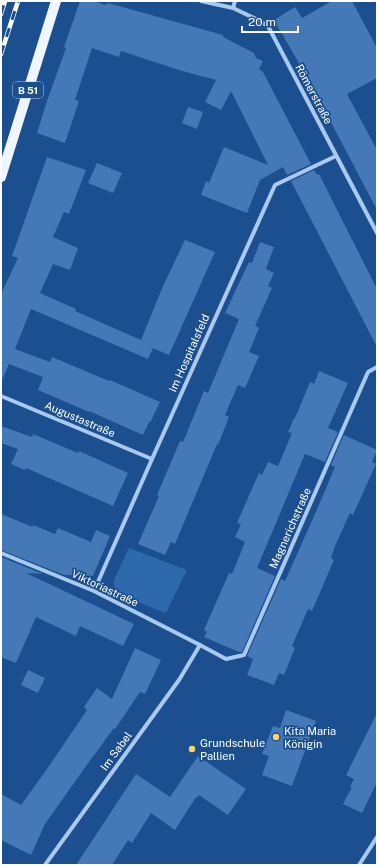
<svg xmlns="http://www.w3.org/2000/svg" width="378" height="866" viewBox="0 0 378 866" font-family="'Public Sans',sans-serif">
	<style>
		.green { fill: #2e69ad }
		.building { fill: #4478b7 }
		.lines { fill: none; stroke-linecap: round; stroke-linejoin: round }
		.street { stroke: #a9c9ee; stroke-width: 4 }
		.primary { stroke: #f0f6ff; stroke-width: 10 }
		.rail-casing { stroke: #fff; stroke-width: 4.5 }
		.rail { stroke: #1b4f8f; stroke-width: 3; stroke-dasharray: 9; stroke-linecap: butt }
		.poi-dot { fill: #ffd166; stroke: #1b4f8f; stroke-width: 1.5 }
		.labels { text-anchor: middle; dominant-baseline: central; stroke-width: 3.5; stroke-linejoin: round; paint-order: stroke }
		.shield { fill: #1b4f8f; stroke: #bbcadd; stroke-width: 1 }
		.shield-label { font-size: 10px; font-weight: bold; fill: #fff }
		.street-label { font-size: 11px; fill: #fff; stroke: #1b4f8f }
		.poi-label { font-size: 11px; fill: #fff; stroke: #1b4f8f; text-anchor: start }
	</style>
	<rect width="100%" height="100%" fill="#1b4f8f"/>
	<!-- green -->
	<path class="green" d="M 129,548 L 187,570 L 166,613 C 149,608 134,599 118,591 C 114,588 113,585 114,580 Z"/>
	<!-- building -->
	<g class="building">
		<path d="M 80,1 L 94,1 L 105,5 L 108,3 L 223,35 L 223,37 L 254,53 L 256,58 L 263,61 L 259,69 L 263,72 L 311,164 L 287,175 L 283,167 L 260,180 L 247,213 L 201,195 L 206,181 L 209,183 L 224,147 L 268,165 L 231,91 L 221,110 L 205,102 L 216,80 L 182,71 L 121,51 L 119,57 L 92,48 L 75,100 L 79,101 L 65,143 L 37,133 L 47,101 L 66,48 L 64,47 Z"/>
		<path d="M 332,1 L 352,1 L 377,48 L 377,78 L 347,94 L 377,150 L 377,210 L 313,88 L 314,89 L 274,20 L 295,7 L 302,18 Z"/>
		<path d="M 188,107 L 203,112 L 197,129 L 182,123 Z"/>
		<path d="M 47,157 L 86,170 L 69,214 L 64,212 L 53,237 L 78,248 L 70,270 L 53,264 L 40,293 L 76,309 L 75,311 L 141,340 L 163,286 L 185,240 L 215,252 L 169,355 L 153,348 L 148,359 L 31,309 L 15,349 L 50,362 L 52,357 L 109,381 L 110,380 L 160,402 L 150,423 L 149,422 L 143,435 L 89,411 L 89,412 L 38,390 L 43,377 L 9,364 L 1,382 L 1,294 L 18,258 L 12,256 Z"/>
		<path d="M 97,163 L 122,173 L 113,193 L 88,183 Z"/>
		<path d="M 314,170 L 317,175 L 319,174 L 377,289 L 377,347 L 291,181 Z"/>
		<path d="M 260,242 L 274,247 L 266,269 L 274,273 L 268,286 L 272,288 L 255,326 L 259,328 L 249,352 L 259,356 L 245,388 L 238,385 L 225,415 L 229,417 L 218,445 L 217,444 L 175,544 L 171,542 L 165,555 L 138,544 L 159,496 L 157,495 L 180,441 L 183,442 L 204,391 L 208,393 L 239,319 L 225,313 L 249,262 L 252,263 Z"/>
		<path d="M 319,371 L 348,383 L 328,428 L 338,432 L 325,462 L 305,454 L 257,568 L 275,576 L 242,652 L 239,652 L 204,637 L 207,632 L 204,630 L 229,573 L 232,574 L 245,542 L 235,537 L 241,524 L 237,523 L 243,509 L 259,473 L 262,475 L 268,462 L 278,466 L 292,433 L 288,432 L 294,418 L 295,418 L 310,382 L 314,384 Z"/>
		<path d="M 1,426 L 32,437 L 33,434 L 78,453 L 79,451 L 128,473 L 113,506 L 26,468 L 25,470 L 11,464 L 18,449 L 1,443 Z"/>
		<path d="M 344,435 L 377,450 L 372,462 L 376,464 L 353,515 L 350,513 L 335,546 L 331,558 L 334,560 L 312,611 L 308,609 L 292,646 L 295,648 L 284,675 L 279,673 L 274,685 L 247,675 L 253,659 L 247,656 L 281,579 L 285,581 L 315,514 L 335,467 L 331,465 Z"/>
		<path d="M 1,514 L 33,527 L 33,525 L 55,534 L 58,528 L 91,542 L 96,530 L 110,536 L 93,576 L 64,575 L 1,550 Z"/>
		<path d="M 1,557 L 43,574 L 26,573 L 134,624 L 123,646 L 80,626 L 76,636 L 36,617 L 16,663 L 1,657 Z"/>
		<path d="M 135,648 L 161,660 L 145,694 L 140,692 L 115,729 L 114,728 L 86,766 L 45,824 L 31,855 L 1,840 L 1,794 L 21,805 L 47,769 L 87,710 L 84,707 L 97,688 L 112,699 Z"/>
		<path d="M 28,670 L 45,678 L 38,693 L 21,685 Z"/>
		<path d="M 286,710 L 316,721 L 292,786 L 262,775 L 269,756 L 262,754 L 273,726 L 280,728 Z"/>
		<path d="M 377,713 L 377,782 L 362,813 L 343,804 L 352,787 L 350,787 L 354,779 L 346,775 Z"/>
		<path d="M 198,756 L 246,789 L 228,815 L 199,795 L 197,798 L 196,797 L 175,830 L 151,813 L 132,843 L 128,840 L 112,865 L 76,865 L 136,774 L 170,797 Z"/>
	</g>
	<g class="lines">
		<!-- street -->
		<g class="street">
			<path d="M 201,1 L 233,8 L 258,20 L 268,26 L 377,233"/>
			<path d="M 233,8 L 235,1"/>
			<path d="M 1,396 L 152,459"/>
			<path d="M 1,553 L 94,591 L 200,645 L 226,659 L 244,655 L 368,372 L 377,367"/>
			<path d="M 94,591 L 152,459 L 275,185 L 336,156"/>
			<path d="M 45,865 L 179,680 L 200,645"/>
			<path d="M 359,865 L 377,837"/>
		</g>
		<!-- primary -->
		<path class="primary" d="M 1,177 L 56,1"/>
		<defs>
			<g id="rail">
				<path d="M 1,14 L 5,1"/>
				<path d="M 1,54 L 18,1"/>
			</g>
		</defs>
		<!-- rail casing -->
		<use href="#rail" class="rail-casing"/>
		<!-- rail -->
		<use href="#rail" class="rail"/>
	</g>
	<!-- markers -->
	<g class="poi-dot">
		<circle cx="276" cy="737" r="4"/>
		<circle cx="192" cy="749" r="4"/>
	</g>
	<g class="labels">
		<!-- shield labels -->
		<rect class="shield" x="13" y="82" width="30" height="16" rx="3"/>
		<g class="shield-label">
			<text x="28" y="90">B 51</text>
		</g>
		<!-- street labels -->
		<g class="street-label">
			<text transform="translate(314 94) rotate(62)">Römerstraße</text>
			<text transform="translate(189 353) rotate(-66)">Im Hospitalsfeld</text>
			<text transform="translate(80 419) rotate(23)">Augustastraße</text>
			<text transform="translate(290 528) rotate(-66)">Magnerichstraße</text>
			<text transform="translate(105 588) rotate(25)">Viktoriastraße</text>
			<text transform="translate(116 751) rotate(-54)">Im Sabel</text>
		</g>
		<!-- poi labels -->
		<g class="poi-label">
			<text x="284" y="731">Kita Maria<tspan x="284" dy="13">Königin</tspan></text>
			<text x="200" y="743">Grundschule<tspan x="200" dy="13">Pallien</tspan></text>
		</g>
	</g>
	<!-- border -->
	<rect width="378" height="866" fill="none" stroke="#ffffff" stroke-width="4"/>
	<!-- scale -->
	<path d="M242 26v6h56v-6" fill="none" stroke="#ffffff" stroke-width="2"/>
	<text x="248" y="26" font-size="12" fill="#ffffff" stroke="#1b4f8f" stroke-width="3" paint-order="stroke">20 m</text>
</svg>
